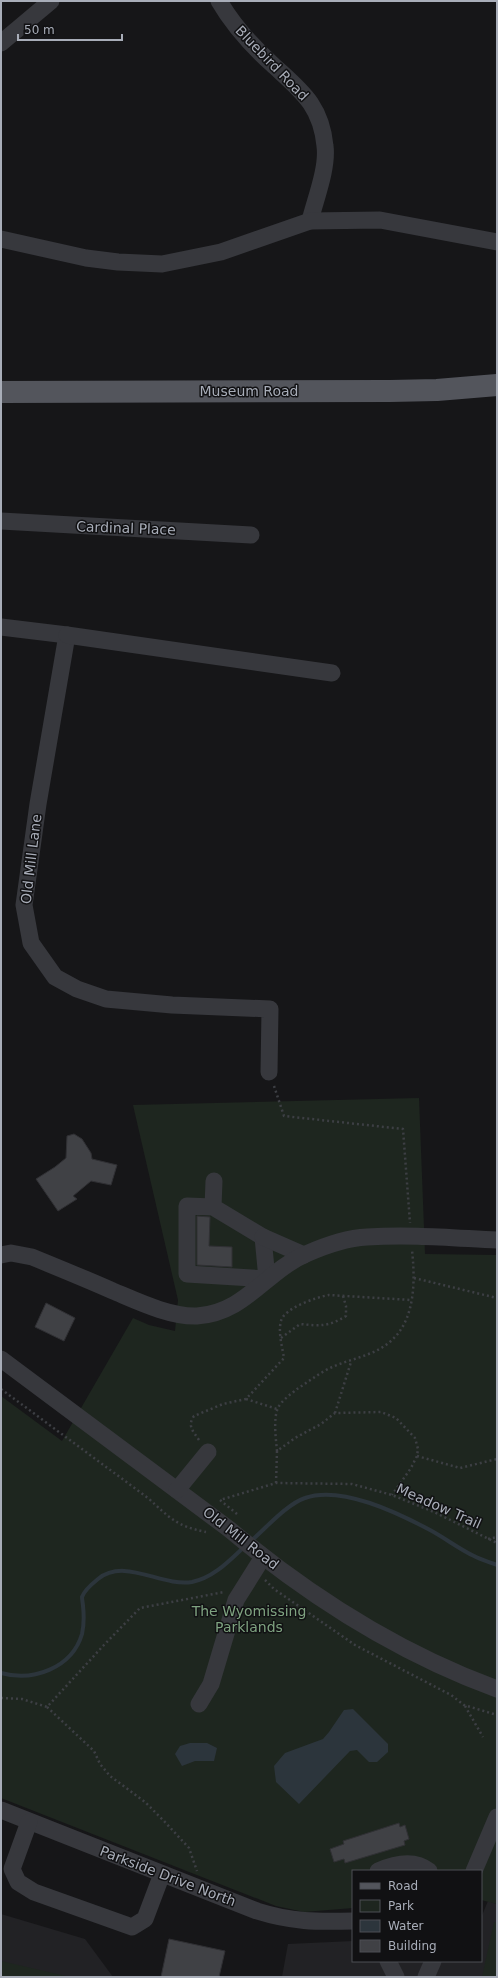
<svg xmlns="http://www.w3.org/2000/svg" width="498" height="1978" viewBox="0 0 498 1978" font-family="'DejaVu Sans',sans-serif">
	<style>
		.built { fill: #222225 }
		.green { fill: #1e261f }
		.water { fill: #2c353c }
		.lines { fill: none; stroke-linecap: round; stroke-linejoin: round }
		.stream { stroke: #2c353c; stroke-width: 4 }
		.building { fill: #404145; stroke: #303034 }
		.path { stroke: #3d3f44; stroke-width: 2.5; stroke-dasharray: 2 3; stroke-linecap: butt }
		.minor { stroke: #37383d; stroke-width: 17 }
		.major { stroke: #53555c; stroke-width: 22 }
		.labels { text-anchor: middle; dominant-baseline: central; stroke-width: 3; stroke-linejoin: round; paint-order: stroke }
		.street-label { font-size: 14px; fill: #a8adb8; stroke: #111113 }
		.park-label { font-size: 14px; fill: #7fa381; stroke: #111113 }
	</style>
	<rect width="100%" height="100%" fill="#161618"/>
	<!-- built -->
	<g class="built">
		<path d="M 488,1901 L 497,1904 L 497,1977 L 282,1977 L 288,1944 L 353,1941 L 353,1961 L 481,1961 L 481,1918 Z"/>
		<path d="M 1,1914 L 85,1939 L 113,1977 L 1,1977 Z"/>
	</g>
	<!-- green -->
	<g class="green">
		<path d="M 419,1098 L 425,1254 L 497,1255 L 497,1904 L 481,1900 L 481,1871 L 353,1871 L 353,1908 L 304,1912 L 276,1906 L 1,1798 L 1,1396 L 62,1441 L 133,1318 L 149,1325 L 175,1331 L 178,1300 L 133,1105 Z"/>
		<path d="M 494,1922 L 497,1923 L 497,1977 L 482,1977 Z"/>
		<path d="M 1,1961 L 70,1977 L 1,1977 Z"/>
	</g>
	<!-- water -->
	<g class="water">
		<path d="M 353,1709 L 388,1744 L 388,1752 L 377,1762 L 369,1762 L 357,1750 L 350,1751 L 299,1804 L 276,1782 L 274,1766 L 285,1753 L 323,1739 L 329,1732 L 344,1710 Z"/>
		<path d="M 190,1743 L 207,1743 L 217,1748 L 214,1761 L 195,1761 L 182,1766 L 175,1754 L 180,1746 Z"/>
	</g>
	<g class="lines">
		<!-- stream -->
		<g class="stream">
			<path d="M 251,1541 C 266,1528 287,1504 305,1498 C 341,1485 398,1513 430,1530 C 445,1538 459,1549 474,1556 C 481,1560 490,1562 497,1565"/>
			<path d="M 1,1673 C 33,1682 72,1668 82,1634 C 84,1625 84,1615 83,1606 C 83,1604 82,1600 82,1597 C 84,1591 93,1583 98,1579 C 125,1557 161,1587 192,1582 C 213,1578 229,1561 244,1547"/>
		</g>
	</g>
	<!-- building -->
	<g class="building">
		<path d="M 74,1134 L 82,1139 L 91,1153 L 92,1159 L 117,1165 L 111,1185 L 91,1181 L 73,1196 L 77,1199 L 58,1211 L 36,1179 L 55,1167 L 66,1158 L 67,1136 Z"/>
		<path d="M 197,1216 L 210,1217 L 209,1246 L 232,1247 L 232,1267 L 197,1265 Z"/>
		<path d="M 46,1303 L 75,1318 L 64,1341 L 35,1327 Z"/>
		<path d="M 399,1823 L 400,1827 L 405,1825 L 409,1839 L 404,1841 L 405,1845 L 345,1863 L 344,1859 L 334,1862 L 330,1849 L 344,1844 L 343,1841 Z"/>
		<path d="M 169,1939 L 225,1951 L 219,1977 L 161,1977 Z"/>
	</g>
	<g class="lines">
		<!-- path -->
		<g class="path">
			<path d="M 274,1086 L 284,1116 L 403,1129 L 410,1223"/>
			<path d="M 414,1278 L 497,1298"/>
			<path d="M 281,1338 L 300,1324 C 320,1326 328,1327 346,1316 L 346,1306 L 343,1296"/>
			<path d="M 1,1389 L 148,1498 C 170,1518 176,1526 206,1532"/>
			<path d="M 246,1399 L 277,1409"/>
			<path d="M 335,1413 L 351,1362"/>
			<path d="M 199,1440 C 193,1431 187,1426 194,1416 L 223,1404 L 246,1399 L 284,1358 C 282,1346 278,1332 281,1321 C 284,1308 317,1297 329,1295 L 411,1300"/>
			<path d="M 277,1451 C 276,1440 273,1418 278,1408 C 281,1401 291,1394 297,1389 C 308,1382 318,1374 330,1368 C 351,1358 376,1356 393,1339 C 416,1317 415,1278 412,1250"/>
			<path d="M 417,1456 L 460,1468 L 497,1459"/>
			<path d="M 276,1483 L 277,1451 L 295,1438 L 321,1424 L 335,1413 L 381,1412 L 396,1418 L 415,1438 L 418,1449 L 417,1456 L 411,1468 L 392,1495"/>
			<path d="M 237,1514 L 220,1500 L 276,1483 L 352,1484 L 392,1495 L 434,1512 L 497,1543"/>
			<path d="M 488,1539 L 497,1537"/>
			<path d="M 265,1580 L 274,1589 L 355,1645 L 451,1695 L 464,1705 L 497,1715"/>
			<path d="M 1,1698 L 22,1699 L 47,1707 L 103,1646 L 140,1608 L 224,1592"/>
			<path d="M 465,1706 L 483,1737"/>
			<path d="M 47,1707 L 94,1751 L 100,1764 L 110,1776 L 145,1802 L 164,1821 L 189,1848 L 197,1871"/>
		</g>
		<!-- minor -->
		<g class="minor">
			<path d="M 219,1 C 233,25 252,46 272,64 C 300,90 321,104 325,146 C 328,168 315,200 310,221"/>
			<path d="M 1,43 L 51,1"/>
			<path d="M 1,239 L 86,258 L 118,262 L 162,264 L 221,252 L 310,221 L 380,220 L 497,242"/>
			<path d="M 1,521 L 251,535"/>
			<path d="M 1,627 L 67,635 L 38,804 L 24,905 L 31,943 L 55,977 L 77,989 L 106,999 L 172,1005 L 270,1009 L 269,1072"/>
			<path d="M 67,635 L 332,673"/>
			<path d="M 213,1207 L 187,1206 L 187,1274 L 267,1279 L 263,1237 L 213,1207 L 214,1181"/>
			<path d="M 263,1237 L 304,1255"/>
			<path d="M 1,1255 L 11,1253 L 32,1257 C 59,1268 86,1279 113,1291 C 137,1301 170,1317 197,1316 C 245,1313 265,1272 306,1254 C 324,1246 346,1238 367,1237 C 410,1234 454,1238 497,1240"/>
			<path d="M 1,1359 L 229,1529 C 309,1596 399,1653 497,1689"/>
			<path d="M 177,1490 L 208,1452"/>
			<path d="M 199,1704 L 211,1684 L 236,1600 L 263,1557"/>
			<path d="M 1,1810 L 257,1911 C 292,1922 316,1922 353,1921"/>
			<path d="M 29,1822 L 12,1869 L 18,1882 L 34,1892 L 132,1927 L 145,1919 L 162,1874"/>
			<path d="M 378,1871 C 394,1864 414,1859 429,1871"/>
			<path d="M 474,1871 L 497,1817"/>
			<path d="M 388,1961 L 396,1977"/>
			<path d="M 426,1977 L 433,1961"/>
		</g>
		<!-- major -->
		<path class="major" d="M 1,392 L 390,391 L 437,390 L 497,385"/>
	</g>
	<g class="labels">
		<!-- street labels -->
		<g class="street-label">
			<text transform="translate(272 63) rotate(46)">Bluebird Road</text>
			<text x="249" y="391">Museum Road</text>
			<text transform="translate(126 528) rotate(2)">Cardinal Place</text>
			<text transform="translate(31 859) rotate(-83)">Old Mill Lane</text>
			<text transform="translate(439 1506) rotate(24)">Meadow Trail</text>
			<text transform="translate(241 1538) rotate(38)">Old Mill Road</text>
			<text transform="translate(168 1876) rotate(21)">Parkside Drive North</text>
		</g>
		<!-- park labels -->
		<g class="park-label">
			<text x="249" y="1611">The Wyomissing<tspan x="249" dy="16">Parklands</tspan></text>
		</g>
	</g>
	<!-- border -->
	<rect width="498" height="1978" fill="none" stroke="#a8adb8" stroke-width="4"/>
	<!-- legend -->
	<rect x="352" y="1870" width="130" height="92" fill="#111113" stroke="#4d4f55"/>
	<rect x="360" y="1883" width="20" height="6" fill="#53555c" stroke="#4d4f55"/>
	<text x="388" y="1890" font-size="12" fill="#a8adb8">Road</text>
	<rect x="360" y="1900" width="20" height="12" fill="#1e261f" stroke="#4d4f55"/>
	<text x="388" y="1910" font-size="12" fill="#a8adb8">Park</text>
	<rect x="360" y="1920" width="20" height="12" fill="#2c353c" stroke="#4d4f55"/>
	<text x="388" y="1930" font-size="12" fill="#a8adb8">Water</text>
	<rect x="360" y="1940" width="20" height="12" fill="#404145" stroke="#4d4f55"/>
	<text x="388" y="1950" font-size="12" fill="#a8adb8">Building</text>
	<!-- scale -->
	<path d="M18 34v6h104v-6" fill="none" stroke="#a8adb8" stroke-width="2"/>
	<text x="24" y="34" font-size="12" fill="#a8adb8" stroke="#111113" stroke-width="3" paint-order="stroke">50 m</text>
</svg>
